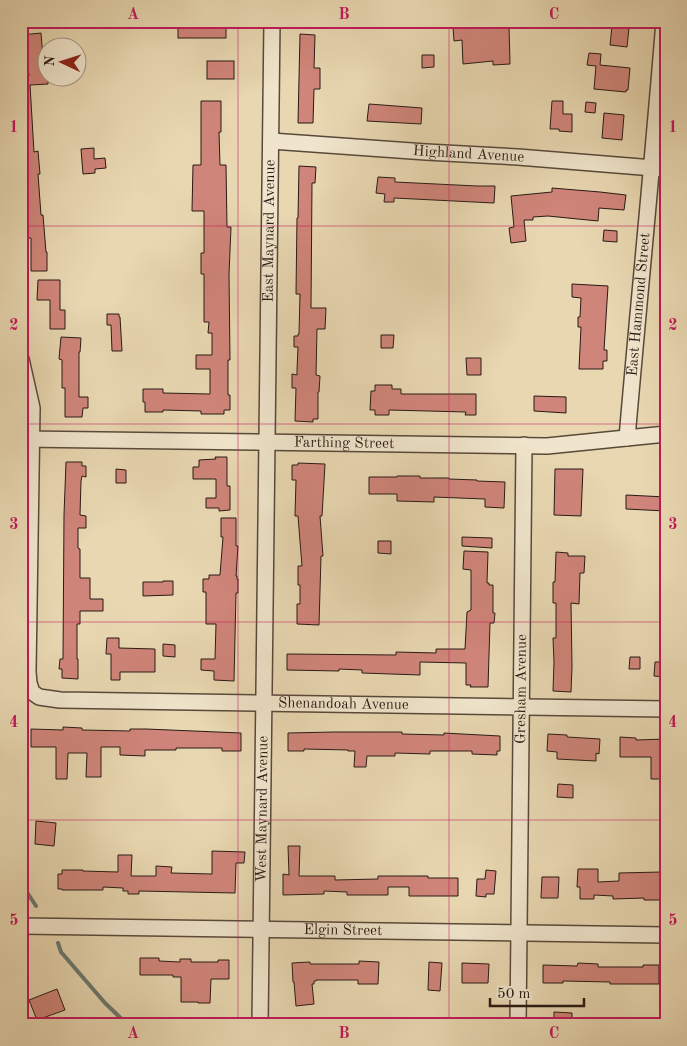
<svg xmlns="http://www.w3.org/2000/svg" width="687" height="1046" viewBox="0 0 687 1046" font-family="'Old Standard TT',serif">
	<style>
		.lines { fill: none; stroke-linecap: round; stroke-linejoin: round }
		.stream { stroke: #6b7972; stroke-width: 4 }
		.building { fill: #d0857a; stroke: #281a14 }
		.street-casing { stroke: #58493b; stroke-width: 18 }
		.street { stroke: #f0e5cc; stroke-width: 15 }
		.grid { fill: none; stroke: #c2185b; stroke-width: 1; stroke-opacity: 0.55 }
		.labels { text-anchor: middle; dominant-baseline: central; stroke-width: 5; stroke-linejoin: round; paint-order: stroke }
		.street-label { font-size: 15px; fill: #281a14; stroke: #f0e5cc }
		.neatline { fill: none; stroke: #c2185b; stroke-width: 2 }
		.grid-label { font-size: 16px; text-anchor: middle; font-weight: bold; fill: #c2185b }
	</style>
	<rect width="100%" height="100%" fill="#e8d7b1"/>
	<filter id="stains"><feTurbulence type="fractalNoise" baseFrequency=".004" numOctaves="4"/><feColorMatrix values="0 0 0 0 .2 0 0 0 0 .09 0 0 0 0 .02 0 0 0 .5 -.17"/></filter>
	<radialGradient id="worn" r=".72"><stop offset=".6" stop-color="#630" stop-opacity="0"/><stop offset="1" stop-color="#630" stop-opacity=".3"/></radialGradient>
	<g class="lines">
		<!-- stream -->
		<g class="stream">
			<path d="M 21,883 L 36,906"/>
			<path d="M 58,943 L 61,952 L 105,1003 L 128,1025"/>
		</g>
	</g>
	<!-- building -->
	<g class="building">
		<rect x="178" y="21" width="48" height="17"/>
		<path d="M 484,26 L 484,27 L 509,26 L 510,64 L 493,65 L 493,61 L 463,64 L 462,40 L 454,41 L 453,28 Z"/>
		<path d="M 612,26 L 629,28 L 627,47 L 610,45 Z"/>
		<path d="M 41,33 L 44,70 L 48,70 L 48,84 L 30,85 L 34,152 L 38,151 L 40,174 L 38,174 L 41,215 L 43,215 L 46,252 L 47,252 L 47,271 L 31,271 L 31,238 L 21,238 L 21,76 L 29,76 L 27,58 L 21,58 L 21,35 Z"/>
		<path d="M 300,34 L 315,35 L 314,68 L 320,68 L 320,89 L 314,89 L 313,123 L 298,123 Z"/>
		<path d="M 589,53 L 601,54 L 600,65 L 630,68 L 628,90 L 626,90 L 626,92 L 594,89 L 596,66 L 587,65 Z"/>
		<path d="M 422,55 L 434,55 L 434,67 L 422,68 Z"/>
		<rect x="207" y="61" width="27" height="18"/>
		<path d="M 201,101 L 221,101 L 221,132 L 219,132 L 220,165 L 226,165 L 227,227 L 231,227 L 229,274 L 230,360 L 228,360 L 228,395 L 230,395 L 230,410 L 224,410 L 224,414 L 201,414 L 201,411 L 163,410 L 163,412 L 145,412 L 145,402 L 143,402 L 143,389 L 163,389 L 163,393 L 210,394 L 210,369 L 196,369 L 196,355 L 212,355 L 212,333 L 208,333 L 209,322 L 204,322 L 204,274 L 201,274 L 201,253 L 204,253 L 204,211 L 192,211 L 193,165 L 201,165 Z"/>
		<path d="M 552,101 L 563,101 L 563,114 L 572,114 L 572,132 L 559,131 L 559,129 L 550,129 Z"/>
		<path d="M 586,102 L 596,103 L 595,113 L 585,112 Z"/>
		<path d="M 369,104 L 422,108 L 421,124 L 367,121 Z"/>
		<path d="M 604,113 L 624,115 L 622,140 L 602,138 Z"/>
		<path d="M 94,148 L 94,159 L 105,158 L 106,168 L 95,169 L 95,173 L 83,174 L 81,149 Z"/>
		<path d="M 299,166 L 316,167 L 315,183 L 312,183 L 311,308 L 326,308 L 325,329 L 317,329 L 316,375 L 320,376 L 319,392 L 318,392 L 318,419 L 313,419 L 313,422 L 295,421 L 296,388 L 292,388 L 292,374 L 297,375 L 297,370 L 298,347 L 294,347 L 294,336 L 298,336 L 298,334 L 299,334 L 300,294 L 296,294 L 297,218 L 298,218 Z"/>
		<path d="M 378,177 L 395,178 L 395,182 L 477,186 L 495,186 L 494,203 L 394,198 L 394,202 L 384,202 L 385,194 L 376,193 Z"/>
		<path d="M 552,188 L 600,192 L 626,195 L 624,210 L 599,208 L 598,221 L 548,216 L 533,217 L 533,220 L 524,220 L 526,241 L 511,243 L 509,228 L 514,227 L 511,196 L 552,192 Z"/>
		<path d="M 604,230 L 617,231 L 617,242 L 603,241 Z"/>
		<path d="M 38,280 L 60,280 L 60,310 L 65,310 L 65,329 L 50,329 L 50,300 L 37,300 Z"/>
		<path d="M 572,284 L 608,286 L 604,350 L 607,350 L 607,361 L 603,361 L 603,369 L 579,369 L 581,327 L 578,327 L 578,317 L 580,317 L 581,298 L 572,297 Z"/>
		<path d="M 107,314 L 119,314 L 119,317 L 120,317 L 122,351 L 112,351 L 111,325 L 107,325 Z"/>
		<path d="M 381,335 L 394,335 L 393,348 L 381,348 Z"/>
		<path d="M 61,337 L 81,338 L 80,352 L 79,352 L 79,397 L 88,397 L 88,408 L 83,408 L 82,417 L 65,417 L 65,388 L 62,388 L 62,360 L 59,359 Z"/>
		<path d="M 466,358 L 481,358 L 481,375 L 467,375 Z"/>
		<path d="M 375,385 L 392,385 L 392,389 L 401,389 L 401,394 L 476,394 L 476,415 L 465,415 L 466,412 L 389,410 L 389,415 L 375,415 L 375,410 L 370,410 L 371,391 L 375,391 Z"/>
		<path d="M 534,396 L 566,397 L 566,413 L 534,411 Z"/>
		<path d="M 215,457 L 227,457 L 227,486 L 230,486 L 230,510 L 219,511 L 219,508 L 206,508 L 206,498 L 216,498 L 216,479 L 193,479 L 193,467 L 199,467 L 199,460 L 216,459 Z"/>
		<path d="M 66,462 L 82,462 L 82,466 L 86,466 L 86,477 L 82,476 L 81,481 L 80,515 L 86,516 L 86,528 L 78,528 L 78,548 L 80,549 L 80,578 L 90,578 L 90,599 L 103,599 L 103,611 L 80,611 L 80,624 L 77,624 L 77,659 L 78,659 L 78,679 L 62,678 L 62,669 L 59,669 L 60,659 L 63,659 L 64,515 Z"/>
		<path d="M 298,463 L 325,464 L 322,516 L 320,516 L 323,556 L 321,556 L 319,625 L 297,624 L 297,604 L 300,604 L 300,585 L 298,585 L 298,566 L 302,566 L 298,516 L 295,516 L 296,480 L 292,480 L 292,465 L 298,465 Z"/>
		<path d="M 116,469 L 126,470 L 126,483 L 116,483 Z"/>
		<path d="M 555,469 L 583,469 L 581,516 L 554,515 Z"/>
		<path d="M 397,476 L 420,476 L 420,478 L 449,478 L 449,479 L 477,480 L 477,481 L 505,482 L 504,508 L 485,507 L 485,499 L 434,497 L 434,502 L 397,501 L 397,494 L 369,494 L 369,477 L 397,477 Z"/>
		<path d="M 626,495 L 666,497 L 666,511 L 626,509 Z"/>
		<path d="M 221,518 L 236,518 L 236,546 L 238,546 L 236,576 L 237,576 L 237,579 L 238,579 L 238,593 L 236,593 L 234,681 L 214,680 L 214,671 L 201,670 L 201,659 L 215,659 L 216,624 L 206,624 L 206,592 L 203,592 L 203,579 L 209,579 L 209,575 L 220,575 L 223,537 L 221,537 Z"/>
		<path d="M 462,537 L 492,538 L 492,548 L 462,546 Z"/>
		<path d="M 378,541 L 391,541 L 391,554 L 378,553 Z"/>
		<path d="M 464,551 L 488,552 L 487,583 L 489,583 L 489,585 L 493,585 L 493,613 L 495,613 L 494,623 L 490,623 L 488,687 L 470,687 L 471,685 L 466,685 L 466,663 L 420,662 L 420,675 L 362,673 L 362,670 L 339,669 L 339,671 L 287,670 L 287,654 L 396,655 L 396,652 L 436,653 L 436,649 L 465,649 L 467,612 L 471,610 L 471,570 L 463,569 Z"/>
		<path d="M 556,552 L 568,553 L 568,556 L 585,556 L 584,573 L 580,573 L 579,604 L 571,603 L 572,667 L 571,692 L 553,691 L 554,662 L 553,638 L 556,638 L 556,603 L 553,603 L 553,582 L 555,582 Z"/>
		<path d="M 163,581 L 173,581 L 173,595 L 143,596 L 143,582 L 163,582 Z"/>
		<path d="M 107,638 L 119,638 L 119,648 L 155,649 L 155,672 L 120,672 L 120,680 L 111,680 L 111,654 L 106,654 Z"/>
		<path d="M 163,644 L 175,645 L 175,657 L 163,656 Z"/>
		<path d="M 630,657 L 640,657 L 640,669 L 629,669 Z"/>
		<path d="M 655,662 L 666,662 L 666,677 L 654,676 Z"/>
		<path d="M 63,727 L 82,728 L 82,730 L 130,731 L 130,729 L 146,729 L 241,733 L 241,751 L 222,751 L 222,748 L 176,748 L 176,750 L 145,750 L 145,756 L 120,755 L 120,747 L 101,747 L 101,777 L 86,777 L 87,753 L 68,753 L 67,779 L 56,779 L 56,747 L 31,747 L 31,729 L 63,730 Z"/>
		<path d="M 334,732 L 402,732 L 402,734 L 444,735 L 444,733 L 462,734 L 500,736 L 500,751 L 497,751 L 497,755 L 472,754 L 472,751 L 430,751 L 430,754 L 395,753 L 395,756 L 367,756 L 366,767 L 354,767 L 355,751 L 348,751 L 348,750 L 304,749 L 304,751 L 288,751 L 288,733 Z"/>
		<path d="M 548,734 L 567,735 L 567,737 L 600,739 L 599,754 L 596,753 L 596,761 L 557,759 L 557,752 L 547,751 Z"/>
		<path d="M 620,737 L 636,738 L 636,740 L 666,739 L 666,754 L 663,754 L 662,779 L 651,779 L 651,757 L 620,757 Z"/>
		<path d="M 558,784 L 573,785 L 573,798 L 557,797 Z"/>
		<path d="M 36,821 L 56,823 L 54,846 L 35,844 Z"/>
		<path d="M 288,846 L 300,846 L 299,876 L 335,876 L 335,880 L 378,879 L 378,876 L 428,876 L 428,878 L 458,878 L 458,896 L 409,896 L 409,887 L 388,887 L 388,895 L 347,895 L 347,892 L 324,891 L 324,894 L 283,895 L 283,874 L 289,875 Z"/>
		<path d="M 212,851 L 245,852 L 244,863 L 236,863 L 235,893 L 139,891 L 139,894 L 128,894 L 128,891 L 123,891 L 123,888 L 103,887 L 103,890 L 62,890 L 62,889 L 58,889 L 58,874 L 62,874 L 62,870 L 83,870 L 83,871 L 118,872 L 118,855 L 132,855 L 131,876 L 156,876 L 156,866 L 172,867 L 171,873 L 212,874 Z"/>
		<path d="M 578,869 L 598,869 L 598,882 L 619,881 L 619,873 L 661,872 L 661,900 L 644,900 L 644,898 L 613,899 L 613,896 L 594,895 L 594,899 L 580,899 L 580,887 L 577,887 Z"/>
		<path d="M 486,870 L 496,871 L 494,894 L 486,894 L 486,897 L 476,896 L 477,879 L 485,879 Z"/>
		<path d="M 542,877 L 559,877 L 558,898 L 541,898 Z"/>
		<path d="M 140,958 L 159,958 L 159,961 L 180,962 L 180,959 L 191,959 L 191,962 L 218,962 L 218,960 L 229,960 L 229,979 L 211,979 L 210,1003 L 198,1003 L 198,1002 L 181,1002 L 181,977 L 173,977 L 173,975 L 140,975 Z"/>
		<path d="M 359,961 L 379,962 L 378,984 L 358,984 L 358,980 L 316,980 L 316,981 L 314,981 L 314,984 L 312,984 L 314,1004 L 296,1006 L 294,982 L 293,982 L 292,963 L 310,962 L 310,964 L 359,964 Z"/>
		<path d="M 429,962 L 442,963 L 440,991 L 428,990 Z"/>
		<path d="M 462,963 L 489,964 L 488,983 L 462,983 Z"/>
		<path d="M 578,963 L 598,964 L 598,967 L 643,967 L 643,965 L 659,965 L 659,984 L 610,984 L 610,982 L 563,981 L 563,983 L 543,983 L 543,965 L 577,966 Z"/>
		<path d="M 57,989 L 65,1010 L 37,1020 L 29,1000 Z"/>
		<path d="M 554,1012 L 572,1013 L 572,1025 L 554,1025 Z"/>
	</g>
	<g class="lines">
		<defs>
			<g id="street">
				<path id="s1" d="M 271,141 L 426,152 L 518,157 L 666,169"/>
				<path id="s2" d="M 21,359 L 32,408 L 28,672 L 29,683 L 32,692 L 39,697 L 60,700 L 666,709"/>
				<path id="s3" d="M 627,438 C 639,299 653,160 664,21"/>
				<path id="s4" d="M 23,439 L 547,446 L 666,434"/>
				<path id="s5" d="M 21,926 L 666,935"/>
				<path id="s6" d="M 260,1025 L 272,21"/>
				<path id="s7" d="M 518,1025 L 524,445"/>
			</g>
		</defs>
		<!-- street casing -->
		<use href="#street" class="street-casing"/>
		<!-- street -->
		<use href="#street" class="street"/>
	</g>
	<!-- grid -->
	<path class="grid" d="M 238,21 L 238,1025M 449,21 L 449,1025M 21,226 L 666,226M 21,424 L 666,424M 21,622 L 666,622M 21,820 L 666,820"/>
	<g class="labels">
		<!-- street labels -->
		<g class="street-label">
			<text stroke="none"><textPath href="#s1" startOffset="198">Highland Avenue</textPath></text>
			<text stroke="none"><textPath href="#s6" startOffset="794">East Maynard Avenue</textPath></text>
			<text stroke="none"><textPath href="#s3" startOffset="134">East Hammond Street</textPath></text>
			<text stroke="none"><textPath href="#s4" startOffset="321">Farthing Street</textPath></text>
			<text stroke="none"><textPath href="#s7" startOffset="336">Gresham Avenue</textPath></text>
			<text stroke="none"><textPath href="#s2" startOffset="648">Shenandoah Avenue</textPath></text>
			<text stroke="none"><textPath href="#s6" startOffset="216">West Maynard Avenue</textPath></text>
			<text stroke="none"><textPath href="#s5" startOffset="322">Elgin Street</textPath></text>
		</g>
	</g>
	<!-- margin -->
	<rect width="687" height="1046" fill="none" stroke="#e8d7b1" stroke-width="55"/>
	<!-- north arrow -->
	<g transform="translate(62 62) rotate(274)"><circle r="24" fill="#f0e5cc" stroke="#a09482"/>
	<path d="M0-4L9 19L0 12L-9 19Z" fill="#8f2418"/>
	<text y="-8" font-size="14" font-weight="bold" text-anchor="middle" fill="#281a14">N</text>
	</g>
	<!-- scale -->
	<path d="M490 998v8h94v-8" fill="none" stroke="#281a14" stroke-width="2.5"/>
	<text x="497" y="998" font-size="15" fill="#281a14" stroke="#f0e5cc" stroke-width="4" paint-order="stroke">50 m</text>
	<rect x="28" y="28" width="632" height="990" class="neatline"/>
	<g class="grid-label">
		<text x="133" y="19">A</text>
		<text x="344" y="19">B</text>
		<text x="554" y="19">C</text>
		<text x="14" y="132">1</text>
		<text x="673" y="132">1</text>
		<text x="14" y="330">2</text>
		<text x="673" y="330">2</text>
		<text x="14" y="529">3</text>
		<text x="673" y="529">3</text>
		<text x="14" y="727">4</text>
		<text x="673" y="727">4</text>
		<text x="14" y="925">5</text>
		<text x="673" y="925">5</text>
		<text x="133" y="1038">A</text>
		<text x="344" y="1038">B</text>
		<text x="554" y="1038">C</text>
	</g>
	<rect width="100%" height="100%" filter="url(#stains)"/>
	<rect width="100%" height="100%" fill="url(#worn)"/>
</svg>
